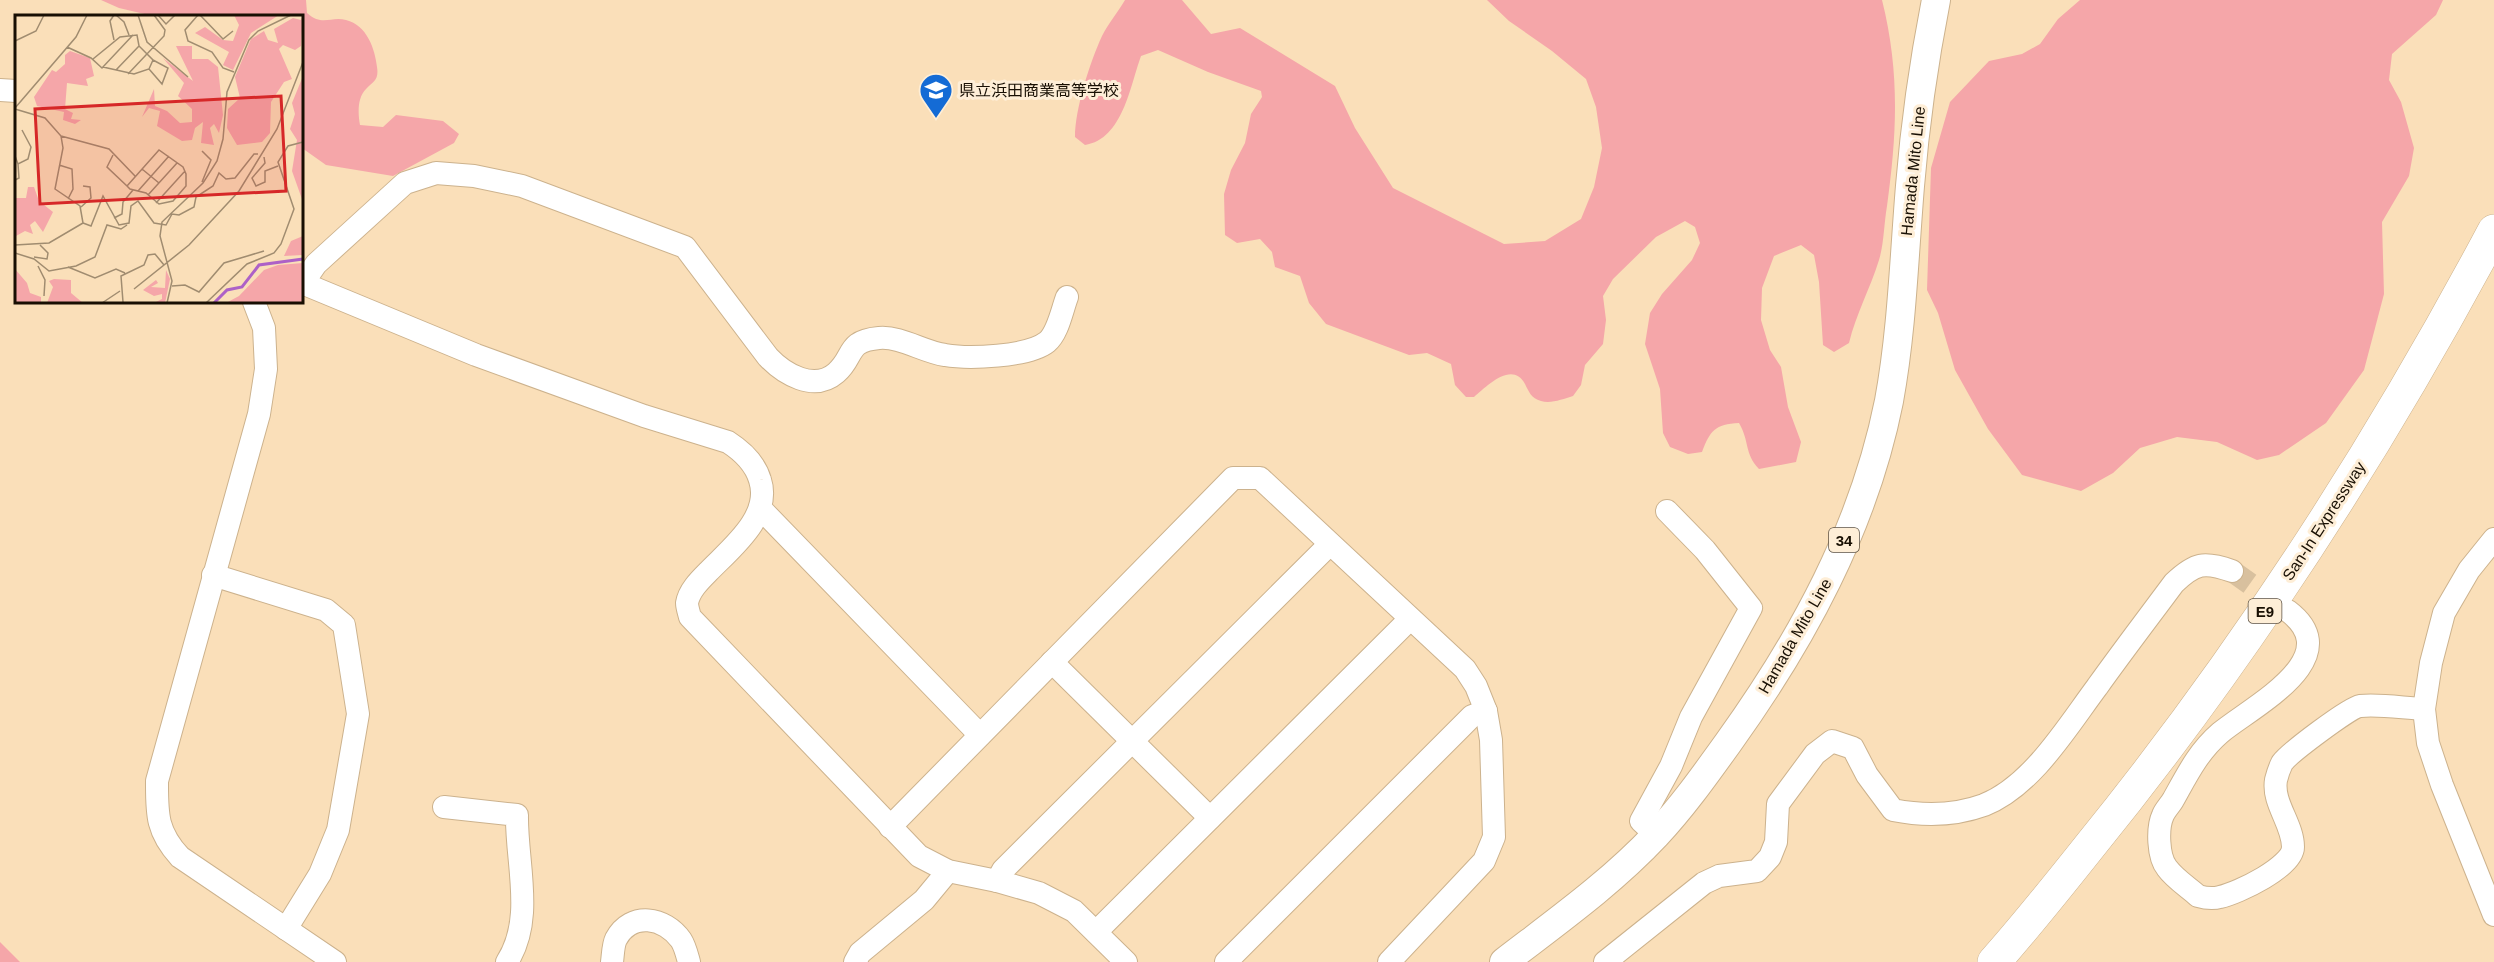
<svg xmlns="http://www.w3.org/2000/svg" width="2494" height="962" viewBox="0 0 2494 962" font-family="Arial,'Noto Sans JP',sans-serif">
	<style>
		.green { fill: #f5a6a9 }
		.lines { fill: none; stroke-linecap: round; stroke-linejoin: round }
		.minor-tunnel { stroke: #d8c09e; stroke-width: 22; stroke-dasharray: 22 11; stroke-linecap: butt }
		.minor-casing { stroke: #ccb28d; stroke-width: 24 }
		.major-casing { stroke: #ccb28d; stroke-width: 30 }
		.highway-casing { stroke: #ccb28d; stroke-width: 34 }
		.minor { stroke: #fff; stroke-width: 22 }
		.major { stroke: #fff; stroke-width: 28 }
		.highway { stroke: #fff; stroke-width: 33 }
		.labels { text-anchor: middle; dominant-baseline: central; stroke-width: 6; stroke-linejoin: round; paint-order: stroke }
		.shield { fill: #feeed7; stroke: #5d5243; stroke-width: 1.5 }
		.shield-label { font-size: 15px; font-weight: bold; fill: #180f03 }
		.poi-label { font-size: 16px; fill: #180f03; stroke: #feeed7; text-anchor: start }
		.street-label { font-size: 16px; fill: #180f03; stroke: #feeed7 }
		.inset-river { fill: none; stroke: #ad61c7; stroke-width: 3 }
		.inset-road { fill: none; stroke: #a08c70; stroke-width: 1.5 }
		.view { fill: #d62828; fill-opacity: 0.15; stroke: #d62828; stroke-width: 3 }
		.inset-edge { fill: none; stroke: #180f03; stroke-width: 3 }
	</style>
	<rect width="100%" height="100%" fill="#fadfb9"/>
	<!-- green -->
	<g class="green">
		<path d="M 101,0 L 306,0 L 307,13 C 323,27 330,16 346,20 C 367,25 375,49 377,67 C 379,80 374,81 366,89 C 357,98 358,114 360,125 L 383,127 L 396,115 L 443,121 L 459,134 L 454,143 L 393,176 L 326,165 L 302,148 L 302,16 L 153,16 L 119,8 Z"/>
		<path d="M 1125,0 L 1182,0 L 1211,34 L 1240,28 L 1335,86 L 1355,128 L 1393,188 L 1504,244 L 1545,241 L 1581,219 L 1594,187 L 1602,148 L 1596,107 L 1586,79 L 1552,51 L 1509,21 L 1487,0 L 1882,0 C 1900,72 1897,133 1887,206 C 1884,223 1884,244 1879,260 C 1870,289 1856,314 1849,343 L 1834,352 L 1823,345 L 1819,282 L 1814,255 L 1801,245 L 1774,256 L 1762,288 L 1761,320 L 1770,350 L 1781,367 L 1788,407 L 1801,442 L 1796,462 L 1759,469 C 1744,453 1750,442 1739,423 C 1715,424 1710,431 1702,452 L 1688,454 L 1670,447 L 1663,433 L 1660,389 L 1645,344 L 1650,313 L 1662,294 L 1692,260 L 1700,243 L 1695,227 L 1685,221 L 1656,237 L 1613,279 L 1603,296 L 1606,320 L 1603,344 L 1585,365 L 1581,385 L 1573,396 C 1563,399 1551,404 1541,401 C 1531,398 1529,392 1525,384 C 1512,360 1486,387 1474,397 L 1466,397 L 1455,385 L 1451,364 L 1427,353 L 1409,355 L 1326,324 L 1309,303 L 1300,276 L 1275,267 L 1272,252 L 1260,239 L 1237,243 L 1225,235 L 1224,194 L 1231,170 L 1245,143 L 1251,114 L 1262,97 L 1261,91 L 1208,72 L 1158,50 L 1141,56 C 1130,86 1123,139 1085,145 L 1075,137 C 1075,109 1090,62 1102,36 C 1108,24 1118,12 1125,0 Z"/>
		<path d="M 2080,0 L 2443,0 L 2436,15 L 2392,54 L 2389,80 L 2401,102 L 2414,148 L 2409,176 L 2382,222 L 2384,294 L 2364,370 L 2326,423 L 2279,455 L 2257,460 L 2217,442 L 2177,437 L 2140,448 L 2113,473 L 2081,491 L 2022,475 L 1988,429 L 1955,370 L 1938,313 L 1927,290 L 1931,168 L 1950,102 L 1989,61 L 2022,54 L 2040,44 L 2058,19 Z"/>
		<path d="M 0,942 L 20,962 L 0,962 Z"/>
	</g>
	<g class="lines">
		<!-- minor-tunnel -->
		<path class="minor-tunnel" d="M 2232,571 L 2284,608"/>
		<defs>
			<g id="minor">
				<path d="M 0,90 L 16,91"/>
				<path d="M 302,283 L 476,355 L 644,416 L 728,442 C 742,451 755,463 760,480 C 772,517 730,549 708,572 C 699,581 689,591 687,603 C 687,607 689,613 690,617 L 919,856 L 948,871 L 997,881 L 1039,893 L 1074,911 L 1126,962"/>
				<path d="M 303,283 L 316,264 L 405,183 L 436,173 L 474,176 L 522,186 L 685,247 L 768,357 C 784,374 814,392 836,373 C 855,357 845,341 879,338 C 901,336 923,352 945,355 C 968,359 1028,357 1047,342 C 1058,333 1062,310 1067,297"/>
				<path d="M 254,302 L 264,328 L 266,369 L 259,414 L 157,781 C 157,813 156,831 180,857 L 335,962"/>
				<path d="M 760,508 L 980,735"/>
				<path d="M 2494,539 L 2469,570 L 2444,613 L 2431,663 L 2424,709 L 2428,743 L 2442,785 L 2494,915"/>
				<path d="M 213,575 L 326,610 L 344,625 L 358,714 L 338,830 L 320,874 L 286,929"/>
				<path d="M 2288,611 C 2350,658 2251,707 2220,733 C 2198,752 2187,775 2173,800 C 2170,805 2165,810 2163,815 C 2157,828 2158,857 2167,868 C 2175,879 2188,887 2198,896 C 2205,898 2213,899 2220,897 C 2238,893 2293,867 2293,847 C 2293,824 2272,803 2276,780 C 2277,776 2280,767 2282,763 C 2289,753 2349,708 2360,706 C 2380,704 2403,708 2424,709"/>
				<path d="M 1052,662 L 1210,818"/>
				<path d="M 444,807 L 517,815 C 516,862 535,919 507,962"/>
				<path d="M 890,827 L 1233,478 L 1260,478 L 1465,669 L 1476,686 L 1486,711 L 1491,740 L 1494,837 L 1484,861 L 1389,962"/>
				<path d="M 1656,835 L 1641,821 L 1671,766 L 1691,717 L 1751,608 L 1705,550 L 1667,511"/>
				<path d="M 997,881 L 1003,870 L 1330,544"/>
				<path d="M 1096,932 L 1410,619"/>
				<path d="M 612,962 C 613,955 613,945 616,939 C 631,911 665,917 681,940 C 685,946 687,955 689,962"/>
				<path d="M 855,962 L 860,953 L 924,900 L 948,871"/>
				<path d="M 1226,962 L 1472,716 L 1486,711"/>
				<path d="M 1605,962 L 1704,883 L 1719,876 L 1757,871 L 1770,857 L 1776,842 L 1778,804 L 1815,754 L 1832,741 L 1853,748 L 1867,775 L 1893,810 C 1923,816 1954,816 1984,805 C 2032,786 2067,727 2097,687 C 2122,652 2148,618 2174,583 C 2195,563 2204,561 2232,571"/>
			</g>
			<path id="major" d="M 1504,962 C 1556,922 1611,883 1656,835 C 1683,806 1705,775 1728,743 C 1802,640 1864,527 1889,401 C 1902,330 1904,258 1910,186 C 1915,124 1924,61 1936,0"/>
			<path id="highway" d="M 1994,962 C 2027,925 2058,886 2089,847 C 2245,655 2378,449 2494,231"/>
		</defs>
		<!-- minor casing -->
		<use href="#minor" class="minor-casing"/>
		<!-- major casing -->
		<use href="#major" class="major-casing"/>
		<!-- highway casing -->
		<use href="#highway" class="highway-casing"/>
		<!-- minor -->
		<use href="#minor" class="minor"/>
		<!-- major -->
		<use href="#major" class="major"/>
		<!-- highway -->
		<use href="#highway" class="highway"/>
	</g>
	<!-- icons -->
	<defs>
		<symbol id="school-pin" viewBox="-11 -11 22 30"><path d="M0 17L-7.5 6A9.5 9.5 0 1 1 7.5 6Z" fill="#146bd5" stroke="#feeed7"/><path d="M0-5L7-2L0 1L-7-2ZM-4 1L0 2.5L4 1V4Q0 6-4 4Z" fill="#fff"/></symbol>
	</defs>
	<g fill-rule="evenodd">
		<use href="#school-pin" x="917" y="71" width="38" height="52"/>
	</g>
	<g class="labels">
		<!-- shield labels -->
		<g class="shield">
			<rect x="1829" y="528" width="30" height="24" rx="4.5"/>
			<rect x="2248.5" y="599" width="33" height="24" rx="4.5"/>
		</g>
		<g class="shield-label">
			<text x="1844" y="540">34</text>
			<text x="2265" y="611">E9</text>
		</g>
		<!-- poi labels -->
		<g class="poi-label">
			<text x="959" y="90">県立浜田商業高等学校</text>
		</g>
		<!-- street labels -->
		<g class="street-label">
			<text transform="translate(1913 171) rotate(-84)">Hamada Mito Line</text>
			<text transform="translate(2324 521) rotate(-57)">San-In Expressway</text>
			<text transform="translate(1795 636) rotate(-60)">Hamada Mito Line</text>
		</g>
	</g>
	<!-- overview -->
	<g transform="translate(15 15)">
		<rect width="288" height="288" fill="#fadfb9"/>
		<path d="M 219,0 L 264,0 L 236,18 L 218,55 L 208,50 L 214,37 L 180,18 L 190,12 L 208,25 L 218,26 L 224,10 ZM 288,0 L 286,31 L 280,35 L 268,30 L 264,34 L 277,64 L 269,67 L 256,87 L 255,118 L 247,127 L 222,130 L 212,113 L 213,94 L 225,83 L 220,62 L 236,24 L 249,16 L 253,25 L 263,28 L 259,14 L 278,3 L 286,5 ZM 161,31 L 177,31 L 177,44 L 193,44 L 203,52 L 208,100 L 204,118 L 199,109 L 195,113 L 199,130 L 186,128 L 188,107 L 180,113 L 177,125 L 167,126 L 142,111 L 145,96 L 134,93 L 127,102 L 139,74 L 140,91 L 152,96 L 165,108 L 177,107 L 177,94 L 163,81 L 169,68 L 148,43 L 178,66 ZM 55,36 L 75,43 L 79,61 L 71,64 L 73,71 L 52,68 L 50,94 L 58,98 L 56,104 L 66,105 L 60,109 L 48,105 L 49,97 L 22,91 L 19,82 L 37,55 L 41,57 L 50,49 L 50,40 ZM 288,61 L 288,187 L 277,156 L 282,125 L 275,114 L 280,99 L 277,88 ZM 13,172 L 19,172 L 24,186 L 38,197 L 28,217 L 20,206 L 15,210 L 18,219 L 10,216 L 1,221 L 0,183 L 11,183 ZM 288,221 L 288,240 L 269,241 L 276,226 ZM 288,248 L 288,288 L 211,288 L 224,281 L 249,255 L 263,250 ZM 0,254 L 12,268 L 15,278 L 26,282 L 26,288 L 0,288 ZM 151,255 L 155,264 L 150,288 L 139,288 L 147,284 L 147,279 L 139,281 L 128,275 L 141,265 L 143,268 L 136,272 L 150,273 ZM 39,264 L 56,265 L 56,278 L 68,288 L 32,288 L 38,272 L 34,266 Z" fill="#f5a6a9"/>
		<path class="inset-river" d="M 199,288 L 212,275 L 227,272 L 244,250 L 288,244"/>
		<path class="inset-road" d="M 99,0 L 95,6 L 99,25M 101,0 L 109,7 L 114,20M 123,0 L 132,27 L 173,62M 143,0 L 151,9 L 160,0M 183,0 L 170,15 L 173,26 L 197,37 L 208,53 L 219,57M 185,0 L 208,24 L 218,16M 0,26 L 21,16 L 29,0M 52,32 L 76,43 L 87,53 L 118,20M 78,44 L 105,22 L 122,20 L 124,31 L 138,45 L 134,54 L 119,59 L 88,52M 134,54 L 147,69 L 153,53 L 138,45M 101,55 L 124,31M 113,59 L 149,21 L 150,15 L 139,0M 0,93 L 61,22 L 72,0M 0,94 L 30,103 L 46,121 L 48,133 L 40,174 L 65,191 L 68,208M 46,121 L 94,134 L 120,161M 187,136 L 196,145 L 187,167M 98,140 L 92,152 L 112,171 L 115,174 L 131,178 L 144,189 L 158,186 L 171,171 L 171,159 L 168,152 L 144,135 L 112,171M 0,141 L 3,149 L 13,144 L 16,132 L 7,115M 249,142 L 250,148 L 237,163 L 241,171 L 250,167 L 250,156 L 263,151M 44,150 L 57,154 L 58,174 L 53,184M 127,154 L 144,168M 0,165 L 4,163 L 3,149M 123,176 L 154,141M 133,180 L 162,148M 141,188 L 170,156M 66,192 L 76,183 L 75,172 L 68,171M 99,203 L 107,199 L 108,187 L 118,175M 68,208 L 76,211 L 88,181 L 104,210 L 114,208 L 116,191 L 123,186 L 139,208 L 151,210 L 157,199 L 164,200 L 179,192 L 181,182 L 198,171 L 204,158 L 211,164 L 220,163 L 239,139 L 243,139M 0,230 L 34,228 L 68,208M 0,238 L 19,244 L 34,256 L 61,251 L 80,242 L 92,210 L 106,214 L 112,210M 19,242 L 32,244 L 33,238 L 25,230M 23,251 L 30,265 L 29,281M 53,252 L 80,263 L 101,254 L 110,258M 157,271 L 170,270 L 184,277 L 209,248 L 249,236M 119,274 L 174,230 L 224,176 L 262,114 L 288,47M 108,287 L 106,261 L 129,250 L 133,240 L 140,239 L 149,250M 87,288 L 105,276M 152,288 L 157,266 L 145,221 L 147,207 L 188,168 L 202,146 L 208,124 L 212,77 L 234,25 L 243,16 L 276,0M 191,288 L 232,249 L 259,238 L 266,229 L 279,194 L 263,147 L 273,131 L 288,127"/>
		<path class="view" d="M 266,81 L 271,176 L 25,189 L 20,94 Z"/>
		<rect width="288" height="288" class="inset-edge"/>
	</g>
</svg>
